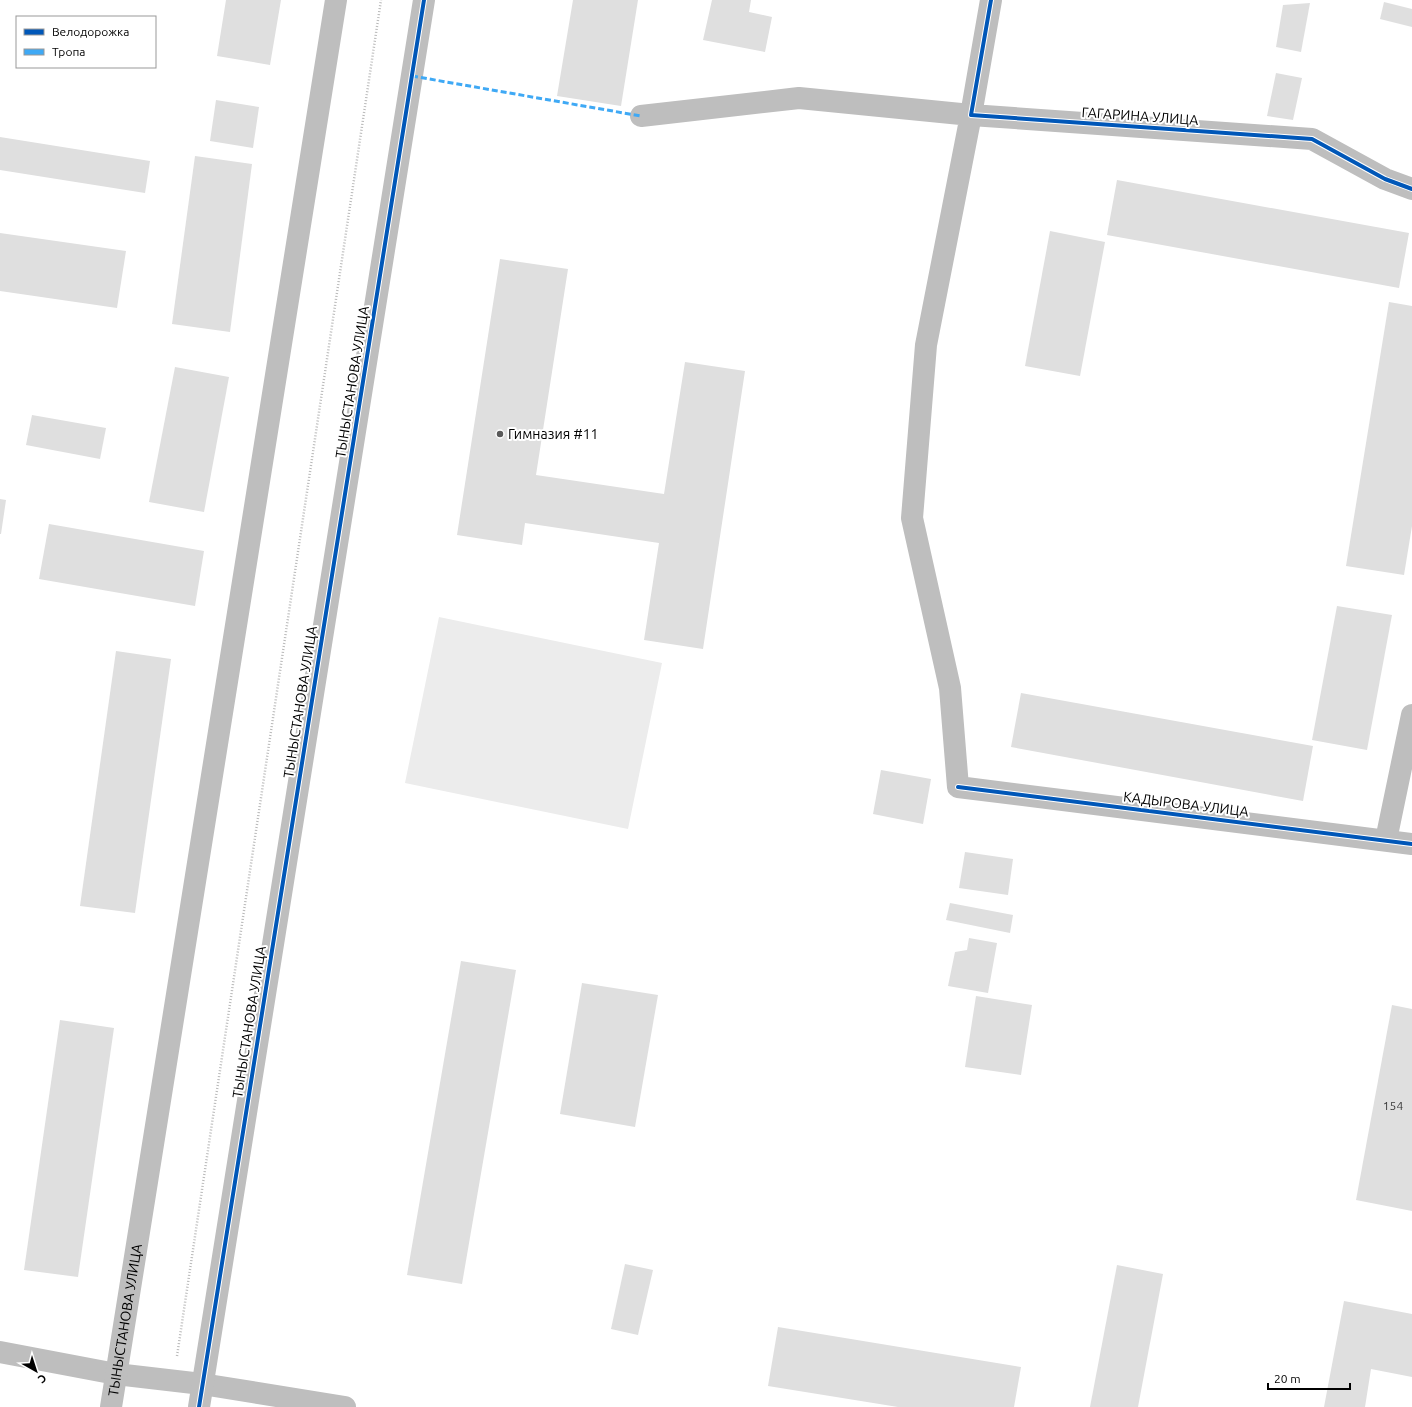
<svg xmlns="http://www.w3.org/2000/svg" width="1412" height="1407" viewBox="0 0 1412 1407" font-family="Ubuntu,sans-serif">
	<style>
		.green { fill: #ececec }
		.building { fill: #dfdfdf }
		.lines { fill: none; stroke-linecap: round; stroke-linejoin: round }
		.path { stroke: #b9b9b9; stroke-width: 2.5; stroke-dasharray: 1 2; stroke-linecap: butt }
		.minor { stroke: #bebebe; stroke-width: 22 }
		.quiet { stroke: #3fa9f5; stroke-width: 3; stroke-dasharray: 6 3; stroke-linecap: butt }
		.cycleway-casing { stroke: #fff; stroke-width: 6 }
		.cycleway { stroke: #0057b8; stroke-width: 4 }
		.poi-dot { fill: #595959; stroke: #fff; stroke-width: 1.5 }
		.labels { text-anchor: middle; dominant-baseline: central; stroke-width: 4; stroke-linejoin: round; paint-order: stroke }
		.number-label { font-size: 12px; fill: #383838 }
		.street-label { font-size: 14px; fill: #000; stroke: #fff }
		.poi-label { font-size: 14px; fill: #000; stroke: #fff; text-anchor: start }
	</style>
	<rect width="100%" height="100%" fill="#fff"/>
	<!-- green -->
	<path class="green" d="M 439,617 L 662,663 L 628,829 L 405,783 Z"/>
	<!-- building -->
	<g class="building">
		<path d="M 226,0 L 281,0 L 270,65 L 217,56 Z"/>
		<path d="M 573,0 L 638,0 L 621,106 L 557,96 Z"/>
		<path d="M 712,0 L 751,0 L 749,12 L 772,17 L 765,52 L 703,40 Z"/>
		<path d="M 1384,2 L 1412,9 L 1412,27 L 1380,19 Z"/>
		<path d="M 1310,3 L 1301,52 L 1276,47 L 1283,5 Z"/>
		<path d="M 1276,73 L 1302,78 L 1293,120 L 1267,116 Z"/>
		<path d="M 216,100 L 259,107 L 253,148 L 210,141 Z"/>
		<path d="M 0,137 L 150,161 L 145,193 L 0,170 Z"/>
		<path d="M 195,156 L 252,164 L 230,332 L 172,324 Z"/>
		<path d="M 1117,180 L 1409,233 L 1399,288 L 1107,235 Z"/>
		<path d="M 1050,231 L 1105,242 L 1080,376 L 1025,366 Z"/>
		<path d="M 0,233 L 126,251 L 117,308 L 0,291 Z"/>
		<path d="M 500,259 L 568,269 L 536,475 L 664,494 L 685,362 L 745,371 L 703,649 L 644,640 L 659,543 L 525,523 L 522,545 L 457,535 Z"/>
		<path d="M 1389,302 L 1412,306 L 1412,526 L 1404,575 L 1346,566 Z"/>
		<path d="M 175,367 L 229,377 L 204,512 L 149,502 Z"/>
		<path d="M 32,415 L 106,428 L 100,459 L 26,445 Z"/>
		<path d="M 0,499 L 6,500 L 1,534 L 0,534 Z"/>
		<path d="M 49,524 L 204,551 L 195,606 L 39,579 Z"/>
		<path d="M 1337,606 L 1392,615 L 1367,750 L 1312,740 Z"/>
		<path d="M 116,651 L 171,659 L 135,913 L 80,906 Z"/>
		<path d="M 1021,693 L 1313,746 L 1303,801 L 1011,747 Z"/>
		<path d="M 881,770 L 931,779 L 923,824 L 873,814 Z"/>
		<path d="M 965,852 L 1013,859 L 1008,895 L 959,888 Z"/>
		<path d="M 950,903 L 1013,915 L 1010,933 L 946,920 Z"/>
		<path d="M 969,938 L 997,943 L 988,993 L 948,986 L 955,952 L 967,950 Z"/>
		<path d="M 461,961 L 516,970 L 462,1284 L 407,1275 Z"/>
		<path d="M 582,983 L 658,995 L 635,1127 L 560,1114 Z"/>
		<path d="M 976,996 L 1032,1005 L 1021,1075 L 965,1067 Z"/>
		<path d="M 1392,1005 L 1412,1009 L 1412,1211 L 1356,1200 Z"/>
		<path d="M 60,1020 L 114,1028 L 78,1277 L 24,1270 Z"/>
		<path d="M 625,1264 L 653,1270 L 638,1335 L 611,1329 Z"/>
		<path d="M 1117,1265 L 1163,1274 L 1138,1407 L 1090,1407 Z"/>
		<path d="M 1344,1301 L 1412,1314 L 1412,1377 L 1371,1369 L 1365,1407 L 1324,1407 Z"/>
		<path d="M 778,1327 L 1021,1367 L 1014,1407 L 898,1407 L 768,1386 Z"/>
	</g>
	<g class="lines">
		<!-- path -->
		<path class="path" d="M 177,1356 L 381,0"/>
		<!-- minor -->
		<g class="minor">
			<path d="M 991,0 L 971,115 L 1312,139 L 1385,179 L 1412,189"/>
			<path d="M 641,116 L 799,98 L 971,115 L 926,345 L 912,518 L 950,688 L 958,787 L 1412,844"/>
			<path d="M 1386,840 L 1412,715"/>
			<path d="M 0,1352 L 116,1374 L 202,1384 L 345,1407"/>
			<path id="s1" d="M 111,1407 L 336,0"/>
			<path d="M 199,1407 L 424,0"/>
		</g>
		<!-- quiet -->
		<path class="quiet" d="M 412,76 L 641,116"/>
		<defs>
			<g id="cycleway">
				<path d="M 991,0 L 971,115 L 1312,139 L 1385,179 L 1412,189"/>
				<path d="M 958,787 L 1412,844"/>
				<path d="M 199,1407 L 424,0"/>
			</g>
		</defs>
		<!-- cycleway casing -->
		<use href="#cycleway" class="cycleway-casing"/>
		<!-- cycleway -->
		<use href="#cycleway" class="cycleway"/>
	</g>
	<!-- markers -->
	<circle class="poi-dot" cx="500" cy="434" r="4"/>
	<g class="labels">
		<!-- number labels -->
		<g class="number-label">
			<text x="1393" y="1105">154</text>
		</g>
		<!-- street labels -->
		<g class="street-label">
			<text transform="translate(1140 116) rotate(4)">ГАГАРИНА УЛИЦА</text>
			<text transform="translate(352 382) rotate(-81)">ТЫНЫСТАНОВА УЛИЦА</text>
			<text transform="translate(300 702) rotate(-81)">ТЫНЫСТАНОВА УЛИЦА</text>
			<text transform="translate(1186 804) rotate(7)">КАДЫРОВА УЛИЦА</text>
			<text transform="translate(249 1022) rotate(-81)">ТЫНЫСТАНОВА УЛИЦА</text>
			<text stroke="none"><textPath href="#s1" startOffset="88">ТЫНЫСТАНОВА УЛИЦА</textPath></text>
		</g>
		<!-- poi labels -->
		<g class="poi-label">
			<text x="508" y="434">Гимназия #11</text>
		</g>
	</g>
	<!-- legend -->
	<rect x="16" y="16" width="140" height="52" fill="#ffffff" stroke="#999999"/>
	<rect x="24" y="29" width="20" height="6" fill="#0057b8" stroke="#999999"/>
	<text x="52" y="36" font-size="12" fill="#000000">Велодорожка</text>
	<rect x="24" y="49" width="20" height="6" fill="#3fa9f5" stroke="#999999"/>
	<text x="52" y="56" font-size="12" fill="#000000">Тропа</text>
	<!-- north arrow -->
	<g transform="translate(36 1371) rotate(141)" stroke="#ffffff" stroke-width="3" paint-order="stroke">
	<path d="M0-3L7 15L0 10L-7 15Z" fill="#000000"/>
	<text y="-6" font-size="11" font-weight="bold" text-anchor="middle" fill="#000000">С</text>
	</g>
	<!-- scale -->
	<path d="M1268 1383v6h82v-6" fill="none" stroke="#000000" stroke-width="2"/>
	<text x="1274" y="1383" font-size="12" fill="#000000" stroke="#ffffff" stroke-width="3" paint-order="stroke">20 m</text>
</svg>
